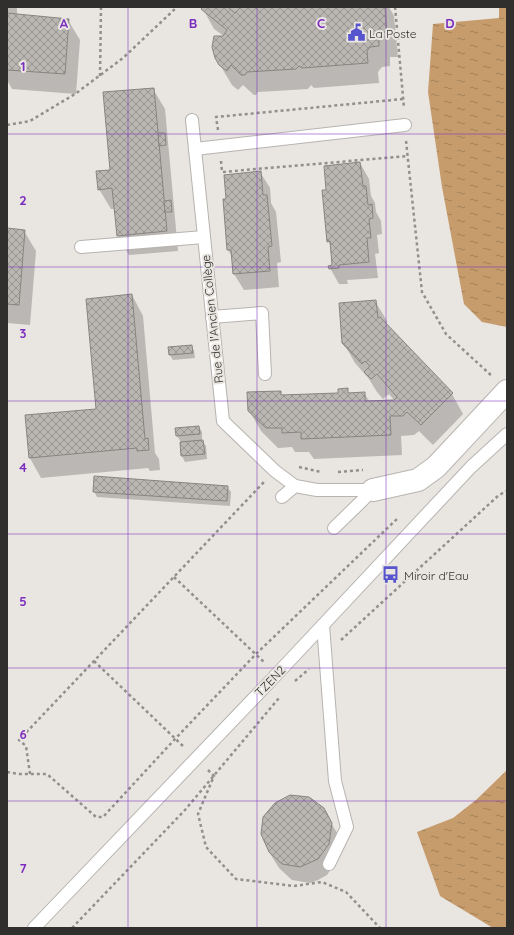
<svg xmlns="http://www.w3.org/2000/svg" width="514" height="935" viewBox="0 0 514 935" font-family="Quicksand,sans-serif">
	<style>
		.water { fill: url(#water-ripples) }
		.shadow { fill: #0003 }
		.building { fill: url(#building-cross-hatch); stroke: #888581 }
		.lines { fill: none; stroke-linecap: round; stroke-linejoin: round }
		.lane-casing { stroke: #b7b4b0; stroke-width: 14 }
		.street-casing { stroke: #b7b4b0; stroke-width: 24 }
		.path { stroke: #928f8c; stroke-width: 2.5; stroke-dasharray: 3 3; stroke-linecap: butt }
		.lane { stroke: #fff; stroke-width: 12 }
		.street { stroke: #fff; stroke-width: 22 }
		.grid { fill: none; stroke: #7b2cbf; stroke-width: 1; stroke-opacity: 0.55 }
		.labels { text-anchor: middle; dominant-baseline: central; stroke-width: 4; stroke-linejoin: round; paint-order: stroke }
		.poi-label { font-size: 12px; fill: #302f2d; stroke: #e9e5e1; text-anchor: start }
		.street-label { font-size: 12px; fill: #302f2d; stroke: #e9e5e1 }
		.grid-label { font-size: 13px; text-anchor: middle; font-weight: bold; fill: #7b2cbf; stroke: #e9e5e1; stroke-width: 4; stroke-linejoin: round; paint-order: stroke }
	</style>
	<defs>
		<pattern id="water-ripples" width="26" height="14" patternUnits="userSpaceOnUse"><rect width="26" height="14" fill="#c79c6c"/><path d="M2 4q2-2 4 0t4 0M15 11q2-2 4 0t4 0" fill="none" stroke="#a28059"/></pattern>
		<pattern id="building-cross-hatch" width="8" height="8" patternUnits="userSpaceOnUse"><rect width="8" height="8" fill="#bab6b2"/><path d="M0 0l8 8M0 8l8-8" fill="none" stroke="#989491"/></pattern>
	</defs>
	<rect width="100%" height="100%" fill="#e9e5e1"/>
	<!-- water -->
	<g class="water">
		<path d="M 499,7 L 507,7 L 507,327 L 482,322 L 464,304 L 442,187 L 428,92 L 433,24 L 499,18 Z"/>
		<path d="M 507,770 L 507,928 L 493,928 L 440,896 L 417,832 L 453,818 L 476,800 Z"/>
	</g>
	<!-- shadow -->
	<g class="shadow">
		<path d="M 7,7 L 17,7 L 17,15 L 68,20 L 80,40 L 76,94 L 12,89 L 7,80 Z"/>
		<path d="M 205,7 L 389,7 L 394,16 L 398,57 L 390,57 L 390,66 L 382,67 L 378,72 L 379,83 L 314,88 L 311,85 L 308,89 L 258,92 L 256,95 L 254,95 L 243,85 L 238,90 L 232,85 L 220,65 L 224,36 L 214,29 L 203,9 Z"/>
		<path d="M 153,89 L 165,109 L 178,251 L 129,255 L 118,235 L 115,209 L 111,209 L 99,189 L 111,171 Z"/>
		<path d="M 360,163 L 369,179 L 371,196 L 375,203 L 376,212 L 381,221 L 382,234 L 377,235 L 379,253 L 375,254 L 378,278 L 347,280 L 348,284 L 339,284 L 330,268 L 333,266 L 332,248 L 328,241 L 327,191 Z"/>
		<path d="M 260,172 L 270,188 L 271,203 L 276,212 L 281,262 L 277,263 L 279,287 L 244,290 L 234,274 L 233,258 L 228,250 L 224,200 L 227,199 Z"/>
		<path d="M 24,231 L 36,251 L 30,325 L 7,323 L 7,239 Z"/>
		<path d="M 132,295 L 143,316 L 155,453 L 159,459 L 160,470 L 150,471 L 148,468 L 41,478 L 30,458 L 97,410 Z"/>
		<path d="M 375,301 L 387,321 L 387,326 L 452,394 L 463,414 L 433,445 L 419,431 L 414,435 L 401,436 L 402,455 L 314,459 L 309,452 L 295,452 L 292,447 L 278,448 L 261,431 L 249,410 L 280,392 L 283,396 L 340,394 L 347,389 L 349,393 L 364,393 L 370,402 L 395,401 L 389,394 L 383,399 L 377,392 L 369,379 L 355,363 L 343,342 Z"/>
		<path d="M 191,346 L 194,351 L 195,358 L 173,360 L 170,355 Z"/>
		<path d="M 199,427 L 202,432 L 202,441 L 206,446 L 207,459 L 185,462 L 182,456 L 181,442 L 177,436 L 176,429 Z"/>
		<path d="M 227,487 L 231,492 L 230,506 L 97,497 L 94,491 Z"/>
		<path d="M 323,809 L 337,833 L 337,860 L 327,875 L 318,880 L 310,883 L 292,880 L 279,868 L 269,852 Z"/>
	</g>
	<!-- building -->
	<g class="building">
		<path d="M 203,7 L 228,7 L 235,13 L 241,7 L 385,7 L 387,37 L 379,37 L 379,46 L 370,47 L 367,51 L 368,63 L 302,68 L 299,66 L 296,69 L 247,72 L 245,75 L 241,75 L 231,65 L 227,71 L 219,65 L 215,58 L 212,47 L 214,36 L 223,36 L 227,30 L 201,9 Z"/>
		<path d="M 7,13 L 69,19 L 65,74 L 7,70 Z"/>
		<path d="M 154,88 L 167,231 L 117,236 L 112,188 L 98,190 L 96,171 L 110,170 L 103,92 Z"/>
		<path d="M 158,133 L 165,133 L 166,145 L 159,146 Z"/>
		<path d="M 360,162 L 363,186 L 366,186 L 368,205 L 372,204 L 373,218 L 369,219 L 371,238 L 367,238 L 369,262 L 339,265 L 339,268 L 329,269 L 328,266 L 332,265 L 330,241 L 327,242 L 322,190 L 326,190 L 324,166 Z"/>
		<path d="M 261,171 L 263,195 L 267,195 L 272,246 L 268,247 L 270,271 L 233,274 L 231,250 L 227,250 L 223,199 L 226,199 L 224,175 Z"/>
		<path d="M 171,200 L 172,212 L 165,212 L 164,201 Z"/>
		<path d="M 7,228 L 25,230 L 19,305 L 7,304 Z"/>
		<path d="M 132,294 L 145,439 L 148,438 L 149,450 L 137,451 L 137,448 L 29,458 L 25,415 L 96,409 L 86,299 Z"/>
		<path d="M 376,300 L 378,318 L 380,317 L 453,393 L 421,425 L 407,412 L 403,416 L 390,416 L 391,435 L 301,439 L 301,432 L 282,433 L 282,428 L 266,428 L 248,411 L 247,392 L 281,391 L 281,395 L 338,393 L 338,389 L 348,388 L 348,393 L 365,392 L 365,401 L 394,400 L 397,397 L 377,374 L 371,379 L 364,372 L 370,366 L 365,361 L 362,364 L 342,343 L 339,303 Z"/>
		<path d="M 192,345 L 193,353 L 169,355 L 168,347 Z"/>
		<path d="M 199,426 L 200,434 L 176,436 L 175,428 Z"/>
		<path d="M 203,440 L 205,454 L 181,456 L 180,442 Z"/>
		<path d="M 94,476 L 228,486 L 227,501 L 93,492 Z"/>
		<path d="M 290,795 L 309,797 L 324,808 L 332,823 L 329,844 L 318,859 L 300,867 L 282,864 L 269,852 L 261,834 L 263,817 L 275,803 Z"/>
	</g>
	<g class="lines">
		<defs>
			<g id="lane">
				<path d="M 192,120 L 223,421 L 275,471 L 295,486"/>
				<path d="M 195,149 L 405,125"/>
				<path d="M 81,247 L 204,237"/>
				<path d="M 212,317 L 262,313 L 265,374"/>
				<path d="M 282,497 L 295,486 L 317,490 L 373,490 L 334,528"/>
				<path d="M 323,625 L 335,781 L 347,827 L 329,864"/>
				<path d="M 34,928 L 277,674 L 471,467 L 507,434"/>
			</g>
			<path id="street" d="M 373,490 L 418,480 L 436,467 L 507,391"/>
		</defs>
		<!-- lane casing -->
		<use href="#lane" class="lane-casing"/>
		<!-- street casing -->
		<use href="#street" class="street-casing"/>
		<!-- path -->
		<g class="path">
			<path d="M 395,7 L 404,108"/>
			<path d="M 100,76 L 101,7"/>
			<path d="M 7,125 L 30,121 L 75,94 L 123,58 L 177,7"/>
			<path d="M 218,130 L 216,117 L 403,99"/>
			<path d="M 406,141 L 422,292 L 446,334 L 493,377"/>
			<path d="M 221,161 L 222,172 L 408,156"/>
			<path d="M 299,467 L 321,472"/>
			<path d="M 338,472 L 363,470"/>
			<path d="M 174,577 L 265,663"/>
			<path d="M 341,640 L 499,495 L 507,491"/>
			<path d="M 94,661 L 184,747"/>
			<path d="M 295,681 L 309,669"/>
			<path d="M 208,770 L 214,776 L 198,814 L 206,847 L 236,879 L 294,886 L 322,882 L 346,892 L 380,928"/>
			<path d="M 7,772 L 19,774 L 47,774 L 96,817 L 103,817 L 175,739 L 256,654 L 399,517"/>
			<path d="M 30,774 L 26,746 L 19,740 L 264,482"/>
			<path d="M 72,928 L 185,810 L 279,698"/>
		</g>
		<!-- lane -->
		<use href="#lane" class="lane"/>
		<!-- street -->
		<use href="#street" class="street"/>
	</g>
	<!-- grid -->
	<path class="grid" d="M 128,7 L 128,928M 257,7 L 257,928M 386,7 L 386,928M 7,134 L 507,134M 7,267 L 507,267M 7,401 L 507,401M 7,534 L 507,534M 7,668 L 507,668M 7,801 L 507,801"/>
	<!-- icons -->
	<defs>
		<symbol id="civic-bare" viewBox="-9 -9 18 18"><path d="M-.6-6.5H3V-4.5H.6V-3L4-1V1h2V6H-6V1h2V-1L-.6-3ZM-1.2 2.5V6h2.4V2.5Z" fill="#5755cd" stroke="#e9e5e1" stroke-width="2.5" paint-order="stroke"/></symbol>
		<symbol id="bus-bare" viewBox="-9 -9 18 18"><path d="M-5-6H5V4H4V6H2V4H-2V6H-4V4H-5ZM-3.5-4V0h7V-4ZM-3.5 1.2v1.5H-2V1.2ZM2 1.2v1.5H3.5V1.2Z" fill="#5755cd" stroke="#e9e5e1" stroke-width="2.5" paint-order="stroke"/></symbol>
	</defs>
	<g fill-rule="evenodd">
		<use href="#civic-bare" x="344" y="20" width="25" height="25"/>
		<use href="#bus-bare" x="378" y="562" width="25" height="25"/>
	</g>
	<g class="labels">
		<!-- poi labels -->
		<g class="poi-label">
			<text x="369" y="33">La Poste</text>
			<text x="404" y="575">Miroir d'Eau</text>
		</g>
		<!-- street labels -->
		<g class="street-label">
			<text transform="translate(212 319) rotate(-96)">Rue de l'Ancien Collège</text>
			<text transform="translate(270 681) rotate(-46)">TZEN2</text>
		</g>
	</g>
	<g class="grid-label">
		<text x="64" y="28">A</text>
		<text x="193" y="28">B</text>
		<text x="321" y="28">C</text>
		<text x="450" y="28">D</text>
		<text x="23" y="71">1</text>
		<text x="23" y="205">2</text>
		<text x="23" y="338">3</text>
		<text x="23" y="472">4</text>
		<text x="23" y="606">5</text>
		<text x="23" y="739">6</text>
		<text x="23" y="873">7</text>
	</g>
	<!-- border -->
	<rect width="514" height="935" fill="none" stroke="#302f2d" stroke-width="16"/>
</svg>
